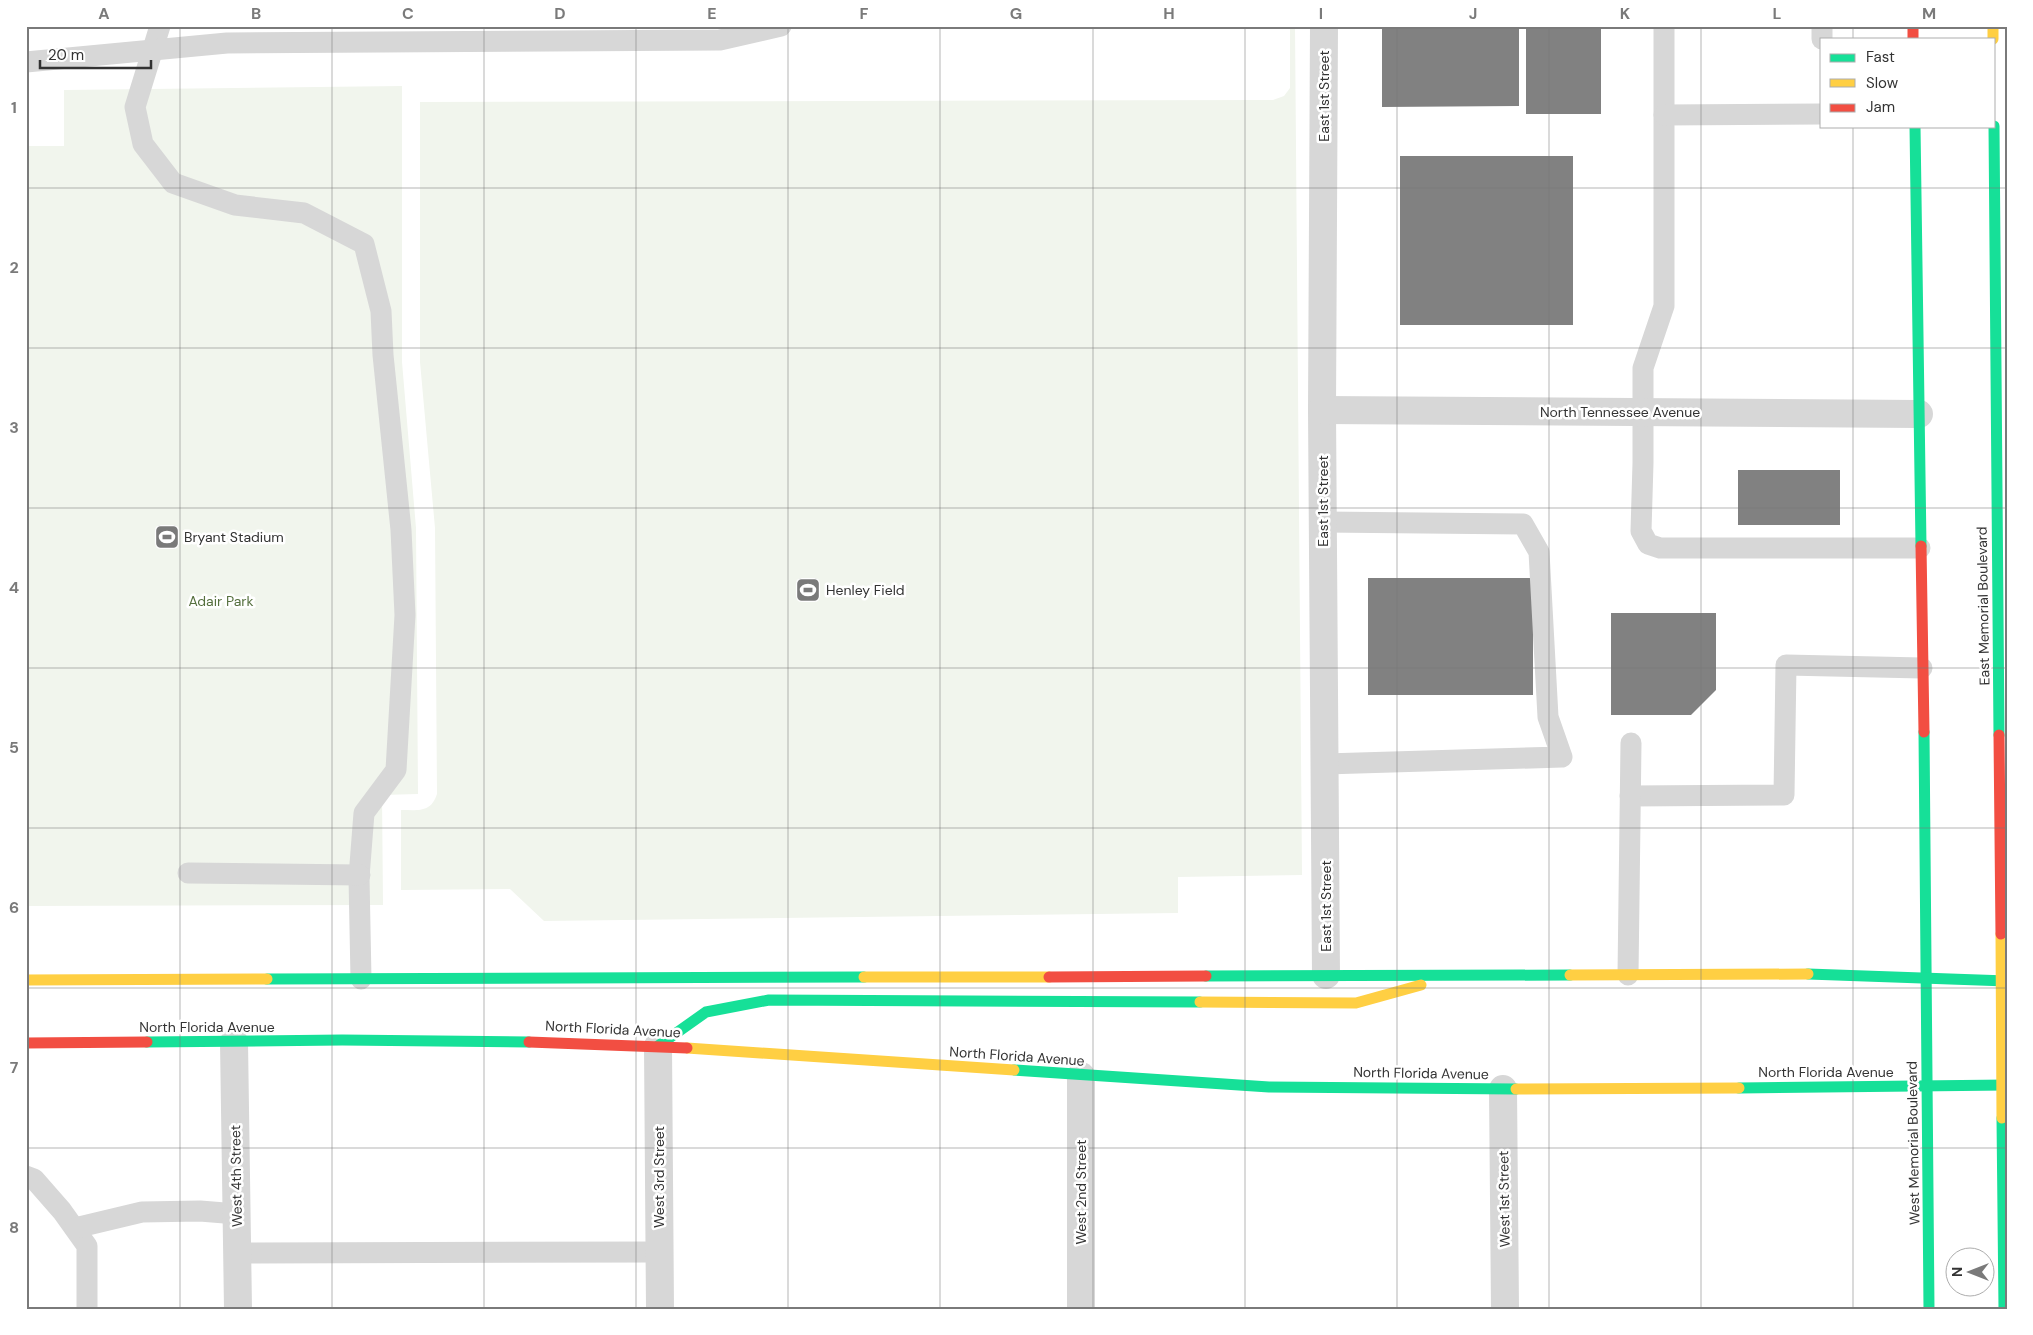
<svg xmlns="http://www.w3.org/2000/svg" width="2033" height="1335" viewBox="0 0 2033 1335" font-family="'DM Sans',sans-serif">
	<style>
		.green { fill: #f1f5ed }
		.building { fill: #818181 }
		.lines { fill: none; stroke-linecap: round; stroke-linejoin: round }
		.lane { stroke: #d7d7d7; stroke-width: 21 }
		.street { stroke: #d7d7d7; stroke-width: 28 }
		.fast { stroke: #16e098; stroke-width: 11 }
		.slow { stroke: #ffcf43; stroke-width: 11 }
		.jam { stroke: #f24e42; stroke-width: 11 }
		.grid { fill: none; stroke: #7a7a7a; stroke-width: 1; stroke-opacity: 0.55 }
		.labels { text-anchor: middle; dominant-baseline: central; stroke-width: 5; stroke-linejoin: round; paint-order: stroke }
		.street-label { font-size: 14px; fill: #333; stroke: #fff }
		.poi-label { font-size: 14px; fill: #333; stroke: #fff; text-anchor: start }
		.park-label { font-size: 14px; fill: #56703f; stroke: #fff }
		.neatline { fill: none; stroke: #7a7a7a; stroke-width: 2 }
		.grid-label { font-size: 16px; text-anchor: middle; font-weight: bold; fill: #7a7a7a }
	</style>
	<rect width="100%" height="100%" fill="#fff"/>
	<!-- green -->
	<g class="green">
		<path d="M 1290,26 L 1295,26 L 1302,875 L 1178,877 L 1178,913 L 544,921 L 510,889 L 401,890 L 401,810 C 418,810 431,813 437,794 L 435,528 L 420,362 L 420,102 L 1273,100 L 1284,96 L 1290,88 Z"/>
		<path d="M 402,86 L 402,362 L 416,528 L 418,794 L 382,795 L 383,905 L 26,906 L 26,146 L 64,146 L 64,90 Z"/>
	</g>
	<!-- building -->
	<g class="building">
		<path d="M 1382,26 L 1519,26 L 1519,106 L 1382,107 Z"/>
		<rect x="1526" y="26" width="75" height="88"/>
		<rect x="1400" y="156" width="173" height="169"/>
		<rect x="1738" y="470" width="102" height="55"/>
		<rect x="1368" y="578" width="165" height="117"/>
		<path d="M 1611,613 L 1716,613 L 1716,690 L 1691,715 L 1611,715 Z"/>
	</g>
	<g class="lines">
		<!-- lane -->
		<g class="lane">
			<path d="M 160,26 L 135,107 L 143,144 L 173,183 L 235,205 L 304,213 L 364,244 L 381,311 L 383,355 L 401,530 L 405,615 L 396,770 L 364,813 L 359,877 L 361,979"/>
			<path d="M 1664,26 L 1664,306 L 1643,368 L 1643,463 L 1641,531 L 1648,544 L 1660,548 L 1920,548"/>
			<path d="M 1822,26 L 1822,39"/>
			<path d="M 26,62 L 227,43 L 720,40 L 781,26"/>
			<path d="M 1664,115 L 1822,114"/>
			<path d="M 1323,522 L 1523,524 L 1539,552 L 1548,717 L 1562,757 L 1325,764"/>
			<path d="M 1630,796 L 1784,795 L 1786,665 L 1922,668"/>
			<path d="M 188,873 L 360,875"/>
			<path d="M 1628,975 L 1631,743"/>
			<path d="M 26,1176 L 34,1179 L 62,1211 L 87,1246 L 87,1309"/>
			<path d="M 75,1228 L 142,1212 L 200,1211 L 237,1214"/>
			<path d="M 237,1253 L 659,1252"/>
		</g>
		<!-- street -->
		<g class="street">
			<path d="M 1324,26 L 1322,410 L 1326,975"/>
			<path d="M 1322,410 L 1919,414"/>
			<path d="M 234,1042 L 238,1309"/>
			<path d="M 658,1046 L 660,1309"/>
			<path d="M 1081,1076 L 1081,1309"/>
			<path d="M 1503,1089 L 1505,1309"/>
		</g>
		<!-- fast -->
		<g class="fast">
			<path d="M 1915,126 L 1921,546"/>
			<path d="M 1994,126 L 1999,735"/>
			<path d="M 1924,732 L 1929,1309"/>
			<path d="M 1808,974 L 2007,981"/>
			<path d="M 1206,976 L 1570,975"/>
			<path d="M 267,979 L 864,977"/>
			<path d="M 147,1042 L 342,1040 L 529,1042"/>
			<path d="M 658,1046 L 706,1012 L 769,1000 L 1200,1002"/>
			<path d="M 1014,1070 L 1269,1087 L 1516,1089"/>
			<path d="M 1739,1088 L 2007,1085"/>
			<path d="M 2002,1118 L 2004,1309"/>
		</g>
		<!-- slow -->
		<g class="slow">
			<path d="M 1993,26 L 1993,39"/>
			<path d="M 2001,934 L 2002,1118"/>
			<path d="M 1570,975 L 1808,974"/>
			<path d="M 864,977 L 1049,977"/>
			<path d="M 26,980 L 267,979"/>
			<path d="M 1200,1002 L 1356,1003 L 1421,985"/>
			<path d="M 687,1048 L 1014,1070"/>
			<path d="M 1516,1089 L 1739,1088"/>
		</g>
		<!-- jam -->
		<g class="jam">
			<path d="M 1913,26 L 1913,39"/>
			<path d="M 1921,546 L 1924,732"/>
			<path d="M 1999,735 L 2001,934"/>
			<path d="M 1049,977 L 1206,976"/>
			<path d="M 529,1042 L 687,1048"/>
			<path d="M 26,1043 L 147,1042"/>
		</g>
	</g>
	<!-- grid -->
	<path class="grid" d="M 180,26 L 180,1309M 332,26 L 332,1309M 484,26 L 484,1309M 636,26 L 636,1309M 788,26 L 788,1309M 940,26 L 940,1309M 1093,26 L 1093,1309M 1245,26 L 1245,1309M 1397,26 L 1397,1309M 1549,26 L 1549,1309M 1701,26 L 1701,1309M 1853,26 L 1853,39M 1853,126 L 1853,1309M 26,188 L 2007,188M 26,348 L 2007,348M 26,508 L 2007,508M 26,668 L 2007,668M 26,828 L 2007,828M 26,988 L 2007,988M 26,1148 L 2007,1148"/>
	<!-- icons -->
	<defs>
		<symbol id="stadium-square" viewBox="-11 -11 22 22"><rect x="-9" y="-9" width="18" height="18" rx="4" fill="#7a7a7a" stroke="#fff"/><path d="M0-5a6.5 5 0 1 0 0 10a6.5 5 0 1 0 0-10ZM-3.5-1.8h7v3.6h-7Z" fill="#fff"/></symbol>
	</defs>
	<g fill-rule="evenodd">
		<use href="#stadium-square" x="153" y="523" width="28" height="28"/>
		<use href="#stadium-square" x="794" y="576" width="28" height="28"/>
	</g>
	<g class="labels">
		<!-- street labels -->
		<g class="street-label">
			<text transform="translate(1324 96) rotate(-90)">East 1st Street</text>
			<text x="1620" y="412">North Tennessee Avenue</text>
			<text transform="translate(1323 501) rotate(-90)">East 1st Street</text>
			<text transform="translate(1983 606) rotate(-91)">East Memorial Boulevard</text>
			<text transform="translate(1326 906) rotate(-90)">East 1st Street</text>
			<text x="207" y="1027">North Florida Avenue</text>
			<text transform="translate(613 1029) rotate(3)">North Florida Avenue</text>
			<text transform="translate(1017 1056) rotate(4)">North Florida Avenue</text>
			<text x="1826" y="1072">North Florida Avenue</text>
			<text transform="translate(1421 1073) rotate(1)">North Florida Avenue</text>
			<text transform="translate(1913 1143) rotate(-91)">West Memorial Boulevard</text>
			<text transform="translate(236 1176) rotate(-91)">West 4th Street</text>
			<text transform="translate(659 1177) rotate(-90)">West 3rd Street</text>
			<text transform="translate(1081 1192) rotate(-90)">West 2nd Street</text>
			<text transform="translate(1504 1199) rotate(-91)">West 1st Street</text>
		</g>
		<!-- poi labels -->
		<g class="poi-label">
			<text x="184" y="537">Bryant Stadium</text>
			<text x="826" y="590">Henley Field</text>
		</g>
		<!-- park labels -->
		<g class="park-label">
			<text x="221" y="601">Adair Park</text>
		</g>
	</g>
	<!-- border -->
	<rect width="2033" height="1335" fill="none" stroke="#ffffff" stroke-width="55"/>
	<!-- legend -->
	<rect x="1820" y="38" width="175" height="90" fill="#ffffff" stroke="#adadad"/>
	<rect x="1830" y="54" width="25" height="8" fill="#16e098" stroke="#adadad"/>
	<text x="1866" y="62" font-size="15" fill="#333333">Fast</text>
	<rect x="1830" y="79" width="25" height="8" fill="#ffcf43" stroke="#adadad"/>
	<text x="1866" y="88" font-size="15" fill="#333333">Slow</text>
	<rect x="1830" y="104" width="25" height="8" fill="#f24e42" stroke="#adadad"/>
	<text x="1866" y="112" font-size="15" fill="#333333">Jam</text>
	<!-- north arrow -->
	<g transform="translate(1970 1272) rotate(270)"><circle r="24" fill="#ffffff" stroke="#adadad"/>
	<path d="M0-4L9 19L0 12L-9 19Z" fill="#7a7a7a"/>
	<text y="-8" font-size="14" font-weight="bold" text-anchor="middle" fill="#333333">N</text>
	</g>
	<!-- scale -->
	<path d="M40 60v8h111v-8" fill="none" stroke="#333333" stroke-width="2.5"/>
	<text x="48" y="60" font-size="15" fill="#333333" stroke="#ffffff" stroke-width="4" paint-order="stroke">20 m</text>
	<rect x="28" y="28" width="1978" height="1280" class="neatline"/>
	<g class="grid-label">
		<text x="104" y="19">A</text>
		<text x="256" y="19">B</text>
		<text x="408" y="19">C</text>
		<text x="560" y="19">D</text>
		<text x="712" y="19">E</text>
		<text x="864" y="19">F</text>
		<text x="1016" y="19">G</text>
		<text x="1169" y="19">H</text>
		<text x="1321" y="19">I</text>
		<text x="1473" y="19">J</text>
		<text x="1625" y="19">K</text>
		<text x="1777" y="19">L</text>
		<text x="1929" y="19">M</text>
		<text x="14" y="113">1</text>
		<text x="14" y="273">2</text>
		<text x="14" y="433">3</text>
		<text x="14" y="593">4</text>
		<text x="14" y="753">5</text>
		<text x="14" y="913">6</text>
		<text x="14" y="1073">7</text>
		<text x="14" y="1233">8</text>
	</g>
</svg>
